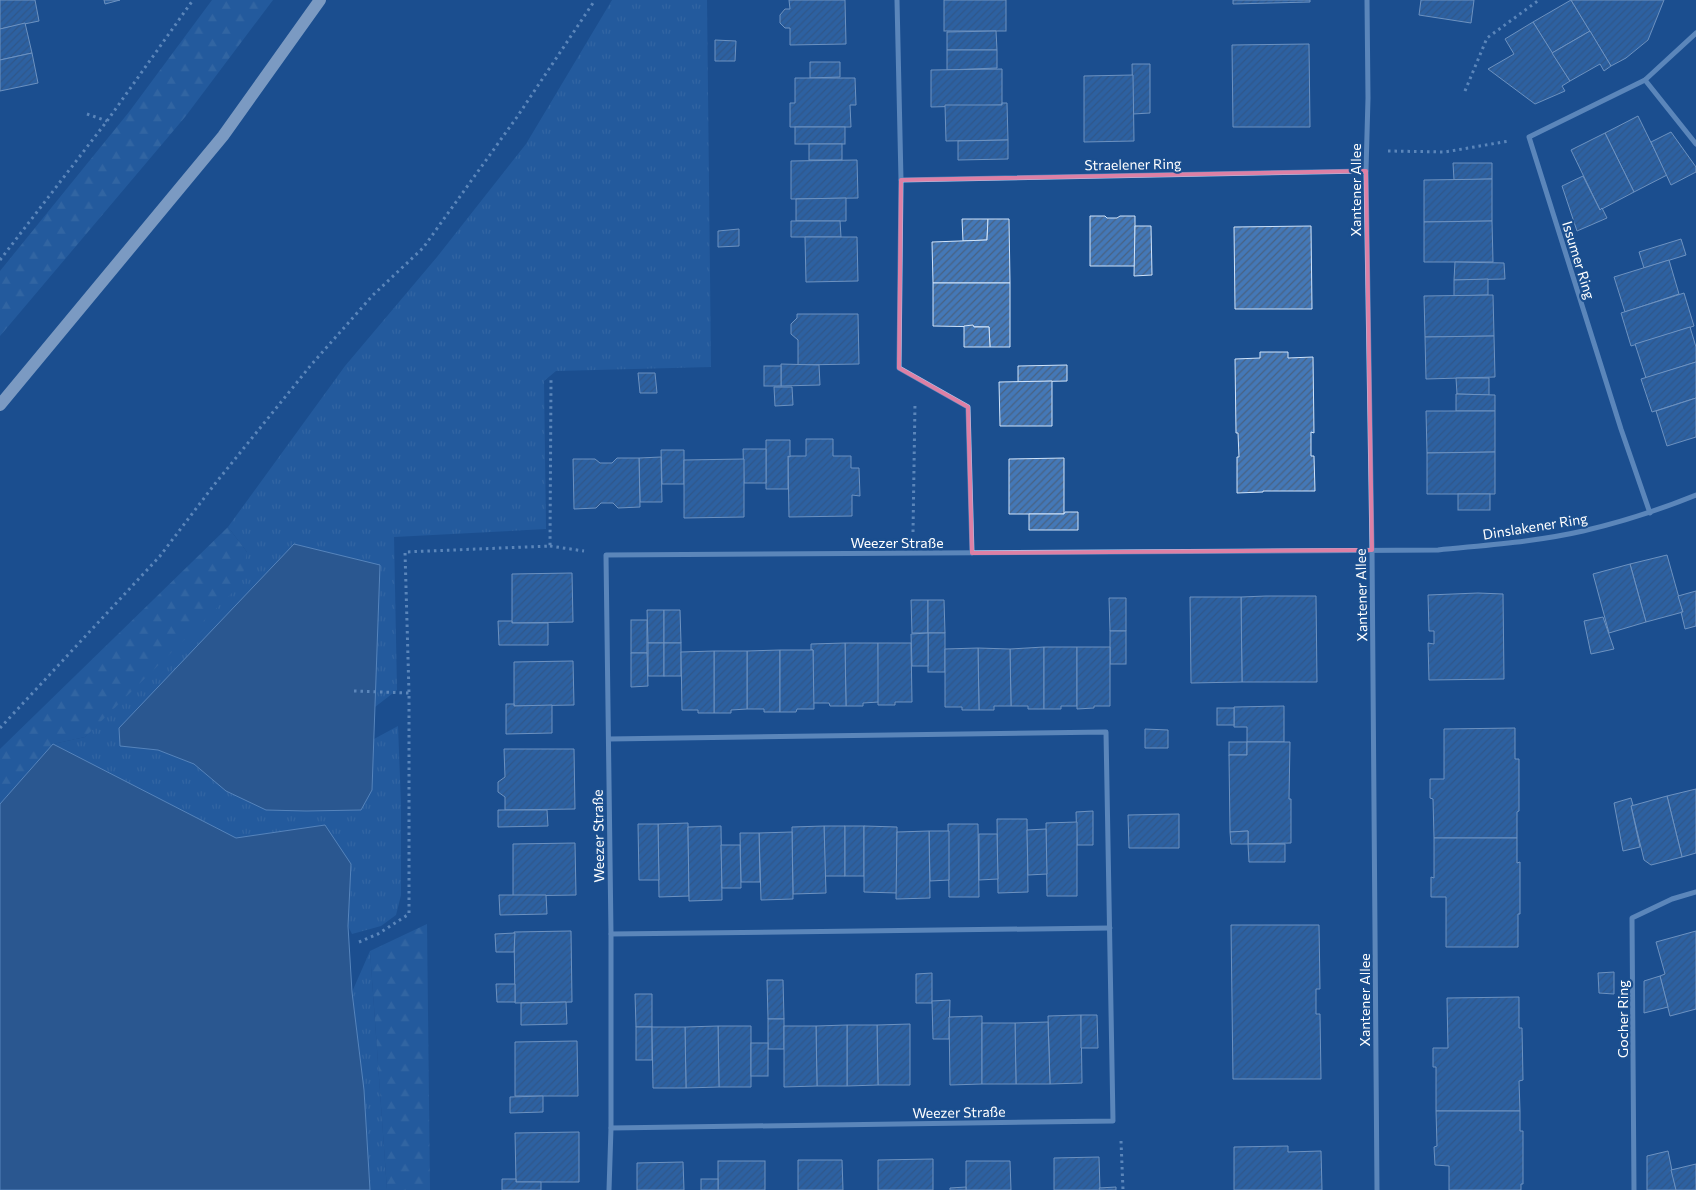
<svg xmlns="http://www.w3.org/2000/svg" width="1696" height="1190" viewBox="0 0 1696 1190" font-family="Commissioner,sans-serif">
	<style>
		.grass { fill: url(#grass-tufts) }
		.forest { fill: url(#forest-firs) }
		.water { fill: #3c6290; stroke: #9cc4f0 }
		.building { fill: url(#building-hatch); stroke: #cfe3fa }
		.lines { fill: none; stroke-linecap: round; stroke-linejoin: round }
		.path { stroke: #a9c9ee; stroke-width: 3; stroke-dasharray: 2.5 4; stroke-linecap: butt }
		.minor { stroke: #a9c9ee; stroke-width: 5 }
		.primary { stroke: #f0f6ff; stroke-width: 12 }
		.marked { fill: none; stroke: #dd80a5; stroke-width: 4; stroke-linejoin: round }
		.labels { text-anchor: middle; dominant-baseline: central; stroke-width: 4.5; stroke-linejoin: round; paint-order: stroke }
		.street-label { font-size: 14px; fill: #fff; stroke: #1b4f8f }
	</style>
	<defs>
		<pattern id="grass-tufts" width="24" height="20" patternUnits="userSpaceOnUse" patternTransform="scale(1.25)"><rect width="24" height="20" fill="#2e69ad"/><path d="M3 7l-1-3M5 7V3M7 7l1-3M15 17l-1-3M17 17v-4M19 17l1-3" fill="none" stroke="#4d80b9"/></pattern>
		<pattern id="forest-firs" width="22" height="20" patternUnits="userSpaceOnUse" patternTransform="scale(1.25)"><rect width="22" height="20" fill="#2e69ad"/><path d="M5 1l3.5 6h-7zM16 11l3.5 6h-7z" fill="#4d80b9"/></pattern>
		<pattern id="building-hatch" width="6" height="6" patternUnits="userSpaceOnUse" patternTransform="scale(1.25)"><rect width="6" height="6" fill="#4478b7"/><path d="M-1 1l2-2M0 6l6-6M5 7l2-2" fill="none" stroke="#486282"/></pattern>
	</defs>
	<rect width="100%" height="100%" fill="#1b4f8f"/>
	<!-- grass -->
	<g class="grass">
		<path d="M 612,0 L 707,0 L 711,367 L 556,371 L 544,381 L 546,529 L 394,537 L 397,690 L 375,707 L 380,565 L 121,746 L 158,750 L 194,764 L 226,791 L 266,810 L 306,811 L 361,810 L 372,790 L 374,739 L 398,726 L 401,804 L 401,895 L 396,915 L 381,926 L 352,934 L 348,926 L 351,864 L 325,825 L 236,838 L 53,744 L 85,737 L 247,552 L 228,527 L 345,366 L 437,257 L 526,144 Z"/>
		<path d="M 370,951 L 387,1190 L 370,1190 L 364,1090 L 352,992 Z"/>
	</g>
	<!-- forest -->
	<g class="forest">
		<path d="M 212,0 L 273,0 L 185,117 L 0,336 L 0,271 L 129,112 Z"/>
		<path d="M 228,527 L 247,552 L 243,575 L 232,593 L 85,737 L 53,744 L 0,804 L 0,749 Z"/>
		<path d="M 427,924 L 430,1190 L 387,1190 L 370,951 Z"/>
	</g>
	<!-- water -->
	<g class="water">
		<path d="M 294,544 L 380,565 L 372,790 L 361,810 L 306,811 L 266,810 L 226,791 L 194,764 L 158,750 L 120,746 L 119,728 Z"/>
		<path d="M 53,744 L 236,838 L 325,825 L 351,864 L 348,926 L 352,992 L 364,1090 L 370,1190 L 0,1190 L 0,804 Z"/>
	</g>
	<!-- building -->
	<g class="building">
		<path d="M 0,0 L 35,0 L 39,21 L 0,29 Z"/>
		<path d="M 104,0 L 120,0 L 105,4 Z"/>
		<path d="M 789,0 L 845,0 L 846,44 L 790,45 L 790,28 L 785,28 L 780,23 L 780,15 L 785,9 L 790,9 Z"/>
		<rect x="944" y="0" width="62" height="31"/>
		<path d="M 1233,0 L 1310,0 L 1310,2 L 1233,4 Z"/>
		<path d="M 1421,0 L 1474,0 L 1471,23 L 1419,15 Z"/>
		<path d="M 1571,0 L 1590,31 L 1552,53 L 1533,22 Z"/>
		<path d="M 1571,0 L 1664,0 L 1648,40 L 1626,58 L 1611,66 Z"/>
		<path d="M 1533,22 L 1570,81 L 1562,86 L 1565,91 L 1535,104 L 1488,69 L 1514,54 L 1505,39 Z"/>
		<path d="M 25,23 L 32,53 L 0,60 L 0,29 Z"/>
		<path d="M 996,31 L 997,50 L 947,50 L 947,32 Z"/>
		<path d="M 1590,31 L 1611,66 L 1604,71 L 1600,64 L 1570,81 L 1552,53 Z"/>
		<path d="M 715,40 L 736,41 L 735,61 L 715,61 Z"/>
		<path d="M 1309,44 L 1310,127 L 1233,127 L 1232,45 Z"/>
		<path d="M 947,50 L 997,50 L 997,68 L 947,70 Z"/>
		<path d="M 32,53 L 38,83 L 0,91 L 0,60 Z"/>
		<path d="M 810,62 L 840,62 L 840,77 L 810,78 Z"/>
		<path d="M 1132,64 L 1150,64 L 1150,113 L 1133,114 Z"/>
		<path d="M 1002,69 L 1002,105 L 931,107 L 931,70 Z"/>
		<path d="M 1133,75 L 1134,141 L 1084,142 L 1084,76 Z"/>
		<path d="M 795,78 L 855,78 L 856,105 L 850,105 L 851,127 L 790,127 L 790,103 L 795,103 Z"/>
		<path d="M 1002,103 L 1007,103 L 1008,140 L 946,141 L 945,105 L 1002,105 Z"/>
		<path d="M 1638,116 L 1667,175 L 1634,192 L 1605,133 Z"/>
		<rect x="795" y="127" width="50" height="17"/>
		<path d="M 1671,132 L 1696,167 L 1696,172 L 1671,185 L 1651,142 Z"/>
		<path d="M 1605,133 L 1634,192 L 1600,210 L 1571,150 Z"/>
		<path d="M 1008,140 L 1008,159 L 958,160 L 958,141 Z"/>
		<rect x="809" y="144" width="33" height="16"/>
		<path d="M 857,160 L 858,198 L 791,199 L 791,161 Z"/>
		<path d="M 1453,163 L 1492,163 L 1492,179 L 1454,180 Z"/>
		<path d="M 1583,176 L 1600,210 L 1602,208 L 1607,218 L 1577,231 L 1562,186 Z"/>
		<path d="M 1492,179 L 1492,221 L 1424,222 L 1424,180 Z"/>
		<path d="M 846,198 L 846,221 L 796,221 L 796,199 Z"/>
		<path d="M 1090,216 L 1105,216 L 1107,218 L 1117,218 L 1120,216 L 1135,216 L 1135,266 L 1090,266 Z"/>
		<path d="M 962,219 L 988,219 L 987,240 L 963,241 Z"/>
		<path d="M 988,219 L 1009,219 L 1010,283 L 933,283 L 932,242 L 987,240 Z"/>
		<path d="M 791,221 L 840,221 L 841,237 L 791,237 Z"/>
		<path d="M 1492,221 L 1493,262 L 1424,262 L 1424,222 Z"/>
		<path d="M 1135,226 L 1151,226 L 1152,275 L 1134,276 Z"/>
		<path d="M 1311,226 L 1312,309 L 1235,309 L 1234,227 Z"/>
		<path d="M 739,229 L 739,246 L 718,247 L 718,231 Z"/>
		<path d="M 805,237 L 857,237 L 858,281 L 806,282 Z"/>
		<path d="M 1681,239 L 1686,255 L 1644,268 L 1639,252 Z"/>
		<path d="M 1669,260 L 1679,294 L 1625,312 L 1614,277 Z"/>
		<path d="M 1455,262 L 1504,263 L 1505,279 L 1454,280 Z"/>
		<path d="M 1488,279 L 1488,295 L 1454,296 L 1454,280 Z"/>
		<path d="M 933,283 L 1010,283 L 1010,347 L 990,347 L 989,327 L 933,326 Z"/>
		<path d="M 1684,293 L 1694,326 L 1631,346 L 1621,313 Z"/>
		<path d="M 1493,295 L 1494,336 L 1425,337 L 1424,296 Z"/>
		<path d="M 797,314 L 858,314 L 859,364 L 798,365 L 798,340 L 791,334 L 791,324 L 797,318 Z"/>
		<path d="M 973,325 L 974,327 L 989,327 L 990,347 L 964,347 L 964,326 Z"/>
		<path d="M 1690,327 L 1696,347 L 1696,362 L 1646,378 L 1635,344 Z"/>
		<path d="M 1494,336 L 1495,377 L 1426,379 L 1425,337 Z"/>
		<path d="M 1260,352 L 1288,352 L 1288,358 L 1313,357 L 1314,433 L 1311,432 L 1311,456 L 1314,456 L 1315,491 L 1263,491 L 1263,492 L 1237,493 L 1237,457 L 1239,457 L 1238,433 L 1236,433 L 1235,359 L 1260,358 Z"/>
		<path d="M 1696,362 L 1696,398 L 1652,412 L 1641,379 Z"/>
		<path d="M 781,364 L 819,365 L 820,385 L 781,386 Z"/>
		<path d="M 1067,365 L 1067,381 L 1018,382 L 1018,366 Z"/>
		<rect x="764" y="366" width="17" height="20"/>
		<path d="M 638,373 L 655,373 L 657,393 L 640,393 Z"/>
		<path d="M 1456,378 L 1489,378 L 1489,395 L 1457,394 Z"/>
		<path d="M 1052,381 L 1052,426 L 1000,426 L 999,382 Z"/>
		<path d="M 774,387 L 792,387 L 793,405 L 775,406 Z"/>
		<path d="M 1456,394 L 1495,395 L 1495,411 L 1456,411 Z"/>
		<path d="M 1696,398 L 1696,437 L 1667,446 L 1656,411 Z"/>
		<path d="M 1426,411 L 1495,411 L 1495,452 L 1427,453 Z"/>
		<path d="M 806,439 L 833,439 L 833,456 L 851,456 L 851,468 L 859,468 L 860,496 L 852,495 L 852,516 L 789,517 L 788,456 L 806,456 Z"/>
		<path d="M 766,440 L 790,440 L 790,457 L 788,456 L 788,489 L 766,489 Z"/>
		<path d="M 743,449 L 766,449 L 766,483 L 744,483 Z"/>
		<path d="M 661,450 L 684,450 L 684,484 L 662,484 Z"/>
		<path d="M 1495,452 L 1495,494 L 1427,494 L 1427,453 Z"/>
		<path d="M 661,457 L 662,502 L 640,502 L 639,458 Z"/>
		<path d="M 617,458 L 639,458 L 640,507 L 618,508 L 613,503 L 601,503 L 596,508 L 574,509 L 573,459 L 595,459 L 600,463 L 612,463 Z"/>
		<path d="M 1064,458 L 1064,514 L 1009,514 L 1009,459 Z"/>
		<path d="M 744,459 L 744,517 L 684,518 L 684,460 Z"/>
		<rect x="1458" y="494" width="32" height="16"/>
		<path d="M 1065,512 L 1078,512 L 1078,530 L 1029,530 L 1029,514 L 1064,514 Z"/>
		<path d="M 1667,555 L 1683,612 L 1646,622 L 1630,564 Z"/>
		<path d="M 1630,564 L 1646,622 L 1609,633 L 1593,574 Z"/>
		<path d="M 572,573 L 573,622 L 512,623 L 512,574 Z"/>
		<path d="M 1696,591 L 1696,626 L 1685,629 L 1681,612 L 1683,612 L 1678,596 Z"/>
		<path d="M 1478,593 L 1503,594 L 1504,679 L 1429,680 L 1428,643 L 1434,644 L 1434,631 L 1429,631 L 1428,595 Z"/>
		<path d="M 1266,596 L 1316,596 L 1317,682 L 1242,682 L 1241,597 Z"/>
		<path d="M 1190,597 L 1241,597 L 1242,682 L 1191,683 Z"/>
		<path d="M 1109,598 L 1126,598 L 1126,631 L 1110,631 Z"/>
		<path d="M 911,600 L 928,600 L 928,633 L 912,633 Z"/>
		<path d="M 928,600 L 944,600 L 945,633 L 928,633 Z"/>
		<path d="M 647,610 L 664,610 L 664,643 L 648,643 Z"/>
		<path d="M 664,610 L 680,610 L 681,643 L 664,643 Z"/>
		<path d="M 1603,617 L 1614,649 L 1591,654 L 1584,621 Z"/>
		<rect x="631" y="620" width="16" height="33"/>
		<path d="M 498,621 L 512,621 L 512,623 L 548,623 L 548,645 L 499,645 Z"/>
		<rect x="1110" y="631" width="16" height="33"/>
		<rect x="928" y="633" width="17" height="39"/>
		<path d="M 928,633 L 928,666 L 912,666 L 911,634 Z"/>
		<rect x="648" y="643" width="16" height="33"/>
		<rect x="664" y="643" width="17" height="33"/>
		<path d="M 845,643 L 878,643 L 879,702 L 863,703 L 863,706 L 846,706 Z"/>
		<path d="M 845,643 L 846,706 L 830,706 L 829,703 L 813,703 L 813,650 L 811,650 L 811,644 Z"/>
		<path d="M 878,643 L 911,643 L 912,702 L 895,702 L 895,705 L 878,705 Z"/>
		<path d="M 1044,647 L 1044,709 L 1028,709 L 1028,706 L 1011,706 L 1010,649 Z"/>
		<path d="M 1044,647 L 1077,647 L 1077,706 L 1061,706 L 1061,709 L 1044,709 Z"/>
		<path d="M 1077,647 L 1110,647 L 1110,706 L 1094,706 L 1094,708 L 1077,709 Z"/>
		<path d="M 978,648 L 1010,649 L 1011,706 L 994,706 L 994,710 L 979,710 Z"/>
		<path d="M 978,648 L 979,710 L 962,710 L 962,707 L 945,707 L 945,649 Z"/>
		<path d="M 780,650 L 780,712 L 764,712 L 764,709 L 747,709 L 747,651 Z"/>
		<path d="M 780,650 L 813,650 L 814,709 L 797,709 L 796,712 L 780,712 Z"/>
		<path d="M 714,651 L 747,651 L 747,709 L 731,710 L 731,713 L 714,713 Z"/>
		<path d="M 714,651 L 714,713 L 698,713 L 698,710 L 682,710 L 681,652 Z"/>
		<path d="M 631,653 L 647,653 L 648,686 L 631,687 Z"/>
		<path d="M 573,661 L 574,705 L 514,706 L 514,662 Z"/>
		<path d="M 506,704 L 514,704 L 514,706 L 552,705 L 552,733 L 506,734 Z"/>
		<path d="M 1284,706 L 1284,742 L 1247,742 L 1247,727 L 1234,727 L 1234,707 Z"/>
		<rect x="1217" y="708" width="17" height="17"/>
		<path d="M 1515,728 L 1515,759 L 1519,759 L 1519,811 L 1517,812 L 1517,838 L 1434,838 L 1433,799 L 1430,798 L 1430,779 L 1444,779 L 1444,729 Z"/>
		<path d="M 1145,729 L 1168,730 L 1168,748 L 1145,748 Z"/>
		<rect x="1229" y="742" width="18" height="13"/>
		<path d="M 1247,742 L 1290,742 L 1289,799 L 1291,799 L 1291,843 L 1248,844 L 1248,831 L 1230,832 L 1229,755 L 1247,755 Z"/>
		<path d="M 504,749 L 574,749 L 575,809 L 505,810 L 505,797 L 498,792 L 498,782 L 505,777 Z"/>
		<path d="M 1696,789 L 1696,853 L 1682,857 L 1667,796 Z"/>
		<path d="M 1667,796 L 1682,857 L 1651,865 L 1644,860 L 1631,806 Z"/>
		<path d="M 1631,798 L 1633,805 L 1631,806 L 1640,847 L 1623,851 L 1614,803 Z"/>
		<path d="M 498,810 L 547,810 L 548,826 L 498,827 Z"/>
		<path d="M 1093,811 L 1093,845 L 1077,845 L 1076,812 Z"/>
		<path d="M 1179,814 L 1179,848 L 1129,848 L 1128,815 Z"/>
		<path d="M 997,819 L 1027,819 L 1028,892 L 998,893 Z"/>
		<path d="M 1077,822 L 1077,896 L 1047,896 L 1046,823 Z"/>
		<path d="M 688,823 L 689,896 L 659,897 L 658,824 Z"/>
		<path d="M 638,824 L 658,824 L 659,880 L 639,880 Z"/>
		<path d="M 948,824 L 978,824 L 979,897 L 949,897 Z"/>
		<path d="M 721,826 L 722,900 L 689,901 L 688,827 Z"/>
		<path d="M 824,826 L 845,826 L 845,876 L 825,876 Z"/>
		<path d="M 824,826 L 826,893 L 793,894 L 792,827 Z"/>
		<rect x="845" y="826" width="19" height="50"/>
		<path d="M 864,826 L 897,827 L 897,893 L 864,892 Z"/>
		<path d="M 1046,829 L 1047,874 L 1028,875 L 1027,830 Z"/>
		<path d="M 929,831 L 949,831 L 949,880 L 930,881 Z"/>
		<path d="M 929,831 L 930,898 L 896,899 L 897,832 Z"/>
		<path d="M 1248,831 L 1248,844 L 1231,844 L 1230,832 Z"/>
		<path d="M 792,832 L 793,899 L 761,900 L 759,833 Z"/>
		<path d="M 740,833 L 759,833 L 760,882 L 741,882 Z"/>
		<path d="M 979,834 L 997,834 L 998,879 L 979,880 Z"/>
		<path d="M 1434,838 L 1517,838 L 1517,863 L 1520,862 L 1520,914 L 1518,914 L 1518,947 L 1446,947 L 1446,897 L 1431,897 L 1431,877 L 1434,878 Z"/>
		<path d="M 575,843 L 576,895 L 513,896 L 513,844 Z"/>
		<path d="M 1248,844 L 1285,844 L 1285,862 L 1249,862 Z"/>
		<path d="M 721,845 L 740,845 L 741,888 L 722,888 Z"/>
		<path d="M 499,895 L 546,895 L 547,914 L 500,915 Z"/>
		<path d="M 1231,925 L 1319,925 L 1320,989 L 1316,989 L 1316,1014 L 1320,1014 L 1321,1079 L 1233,1079 Z"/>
		<path d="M 571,931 L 572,1002 L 515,1003 L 514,932 Z"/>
		<path d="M 1696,931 L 1696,1009 L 1670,1016 L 1660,976 L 1665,974 L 1656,942 Z"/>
		<path d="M 515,933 L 514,952 L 496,952 L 495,934 Z"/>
		<path d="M 1614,972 L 1614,994 L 1599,993 L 1598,973 Z"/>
		<path d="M 932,973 L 932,1003 L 916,1003 L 916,974 Z"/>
		<path d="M 1660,976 L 1668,1007 L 1644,1013 L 1644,981 Z"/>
		<path d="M 767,980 L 783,980 L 784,1019 L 768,1019 Z"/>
		<path d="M 496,984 L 515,984 L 515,1002 L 497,1002 Z"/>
		<path d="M 635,994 L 652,994 L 652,1027 L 636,1027 Z"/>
		<path d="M 1519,997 L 1519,1028 L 1522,1028 L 1523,1080 L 1519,1081 L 1520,1111 L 1436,1111 L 1436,1067 L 1433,1067 L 1433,1048 L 1448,1048 L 1447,998 Z"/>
		<path d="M 950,1000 L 949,1039 L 933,1039 L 932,1001 Z"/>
		<path d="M 566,1002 L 567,1024 L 521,1025 L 521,1003 Z"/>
		<path d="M 1081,1015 L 1082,1083 L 1050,1084 L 1048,1016 Z"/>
		<path d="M 1081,1015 L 1097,1015 L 1098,1048 L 1081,1048 Z"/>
		<path d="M 982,1016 L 982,1084 L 950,1085 L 949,1017 Z"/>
		<rect x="768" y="1019" width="16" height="30"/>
		<path d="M 1048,1022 L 1050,1084 L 1016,1084 L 1015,1023 Z"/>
		<path d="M 982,1023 L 1015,1023 L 1016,1084 L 982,1084 Z"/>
		<path d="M 910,1024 L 910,1085 L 878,1085 L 877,1025 Z"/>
		<path d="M 847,1025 L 877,1025 L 878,1085 L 847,1086 Z"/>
		<path d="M 847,1025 L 847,1086 L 817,1086 L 816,1026 Z"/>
		<path d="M 718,1026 L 751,1026 L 751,1087 L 719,1087 Z"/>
		<path d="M 718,1026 L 719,1087 L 686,1088 L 685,1027 Z"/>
		<path d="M 784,1026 L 816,1026 L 817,1086 L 784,1087 Z"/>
		<rect x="636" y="1027" width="16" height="33"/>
		<path d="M 652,1027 L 685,1027 L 686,1088 L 653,1088 Z"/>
		<path d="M 577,1041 L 578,1096 L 515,1096 L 515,1042 Z"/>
		<rect x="751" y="1043" width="17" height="33"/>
		<path d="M 543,1096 L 543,1112 L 510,1113 L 510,1097 Z"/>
		<path d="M 1436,1111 L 1520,1111 L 1520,1131 L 1523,1131 L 1523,1184 L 1521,1184 L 1521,1190 L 1449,1190 L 1449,1166 L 1435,1165 L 1434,1147 L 1437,1146 Z"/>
		<path d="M 579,1132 L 579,1182 L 516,1182 L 515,1133 Z"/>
		<path d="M 1288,1146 L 1288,1152 L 1321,1151 L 1322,1190 L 1234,1190 L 1234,1147 Z"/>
		<path d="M 1668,1151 L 1676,1190 L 1647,1190 L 1647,1156 Z"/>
		<path d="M 1099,1157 L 1100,1190 L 1054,1190 L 1054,1158 Z"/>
		<path d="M 933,1159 L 933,1190 L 878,1190 L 878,1160 Z"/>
		<path d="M 798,1160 L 842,1160 L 843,1190 L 798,1190 Z"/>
		<rect x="718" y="1161" width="47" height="29"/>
		<path d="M 966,1161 L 1010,1161 L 1011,1190 L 966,1190 Z"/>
		<path d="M 683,1162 L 684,1190 L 637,1190 L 637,1163 Z"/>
		<path d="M 1696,1164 L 1696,1190 L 1676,1190 L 1671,1170 Z"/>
		<path d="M 502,1179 L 516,1179 L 516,1182 L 541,1182 L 541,1190 L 502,1190 Z"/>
		<rect x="701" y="1179" width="17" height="11"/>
		<path d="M 966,1187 L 966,1190 L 950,1190 L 950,1188 Z"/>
		<path d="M 1116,1187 L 1116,1190 L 1100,1190 L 1099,1188 Z"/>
	</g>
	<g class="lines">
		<!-- path -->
		<g class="path">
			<path d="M 1465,91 L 1487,38 L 1539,0"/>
			<path d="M 87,114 L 107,121"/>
			<path d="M 1388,151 L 1445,152 L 1509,141"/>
			<path d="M 0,260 L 107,121 L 193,0"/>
			<path d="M 913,532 L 915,403"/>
			<path d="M 550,546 L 584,551"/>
			<path d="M 354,691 L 409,693"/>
			<path d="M 0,728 L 160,556 L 214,485 L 311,365 L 373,295 L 423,248 L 517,117 L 595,0"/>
			<path d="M 359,942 L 378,934 L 409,914 L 409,693 L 405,552 L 550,546 L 551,379"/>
			<path d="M 1121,1141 L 1123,1190"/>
		</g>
		<!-- minor -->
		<g class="minor">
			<path d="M 897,0 L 901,180 L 1366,171"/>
			<path d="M 1367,0 L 1368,98 L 1366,171 L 1372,550 L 1377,1190"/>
			<path d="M 1645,80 L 1696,144"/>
			<path d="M 901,180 L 899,368 L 968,407 L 972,553"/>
			<path d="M 1650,513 L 1621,429 L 1529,137 L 1645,80 L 1696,33"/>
			<path d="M 609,739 L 1106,732 L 1113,1121 L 611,1128 L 611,934 L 606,555 L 1438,550 C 1486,545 1535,542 1583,531 C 1622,522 1659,510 1696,495"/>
			<path d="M 611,934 L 1110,928"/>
			<path d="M 609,1190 L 611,1128"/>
			<path d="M 1634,1190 L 1632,918 L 1672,899 L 1696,892"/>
		</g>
		<!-- primary -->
		<path class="primary" d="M 0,405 L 223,136 L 320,0"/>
	</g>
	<!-- marked area -->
	<path d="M0 0H1696V1190H0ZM 1366,171 L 1372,550 L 972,553 L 968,407 L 899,368 L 901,180 Z" fill="#1b4f8f" fill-opacity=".55" fill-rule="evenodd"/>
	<path class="marked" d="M 1366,171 L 1372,550 L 972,553 L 968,407 L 899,368 L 901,180 Z"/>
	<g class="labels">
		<!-- street labels -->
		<g class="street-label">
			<text transform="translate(1133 164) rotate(-1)">Straelener Ring</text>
			<text transform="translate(1355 190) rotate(-90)">Xantener Allee</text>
			<text transform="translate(1579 260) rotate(73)">Issumer Ring</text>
			<text transform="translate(1535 526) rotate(-9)">Dinslakener Ring</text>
			<text x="897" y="542">Weezer Straße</text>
			<text transform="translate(1361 595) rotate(-91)">Xantener Allee</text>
			<text transform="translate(598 836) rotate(-91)">Weezer Straße</text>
			<text transform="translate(1364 1000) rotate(-90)">Xantener Allee</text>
			<text transform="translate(1622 1019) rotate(-90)">Gocher Ring</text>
			<text transform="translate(959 1112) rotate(-1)">Weezer Straße</text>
		</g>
	</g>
</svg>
